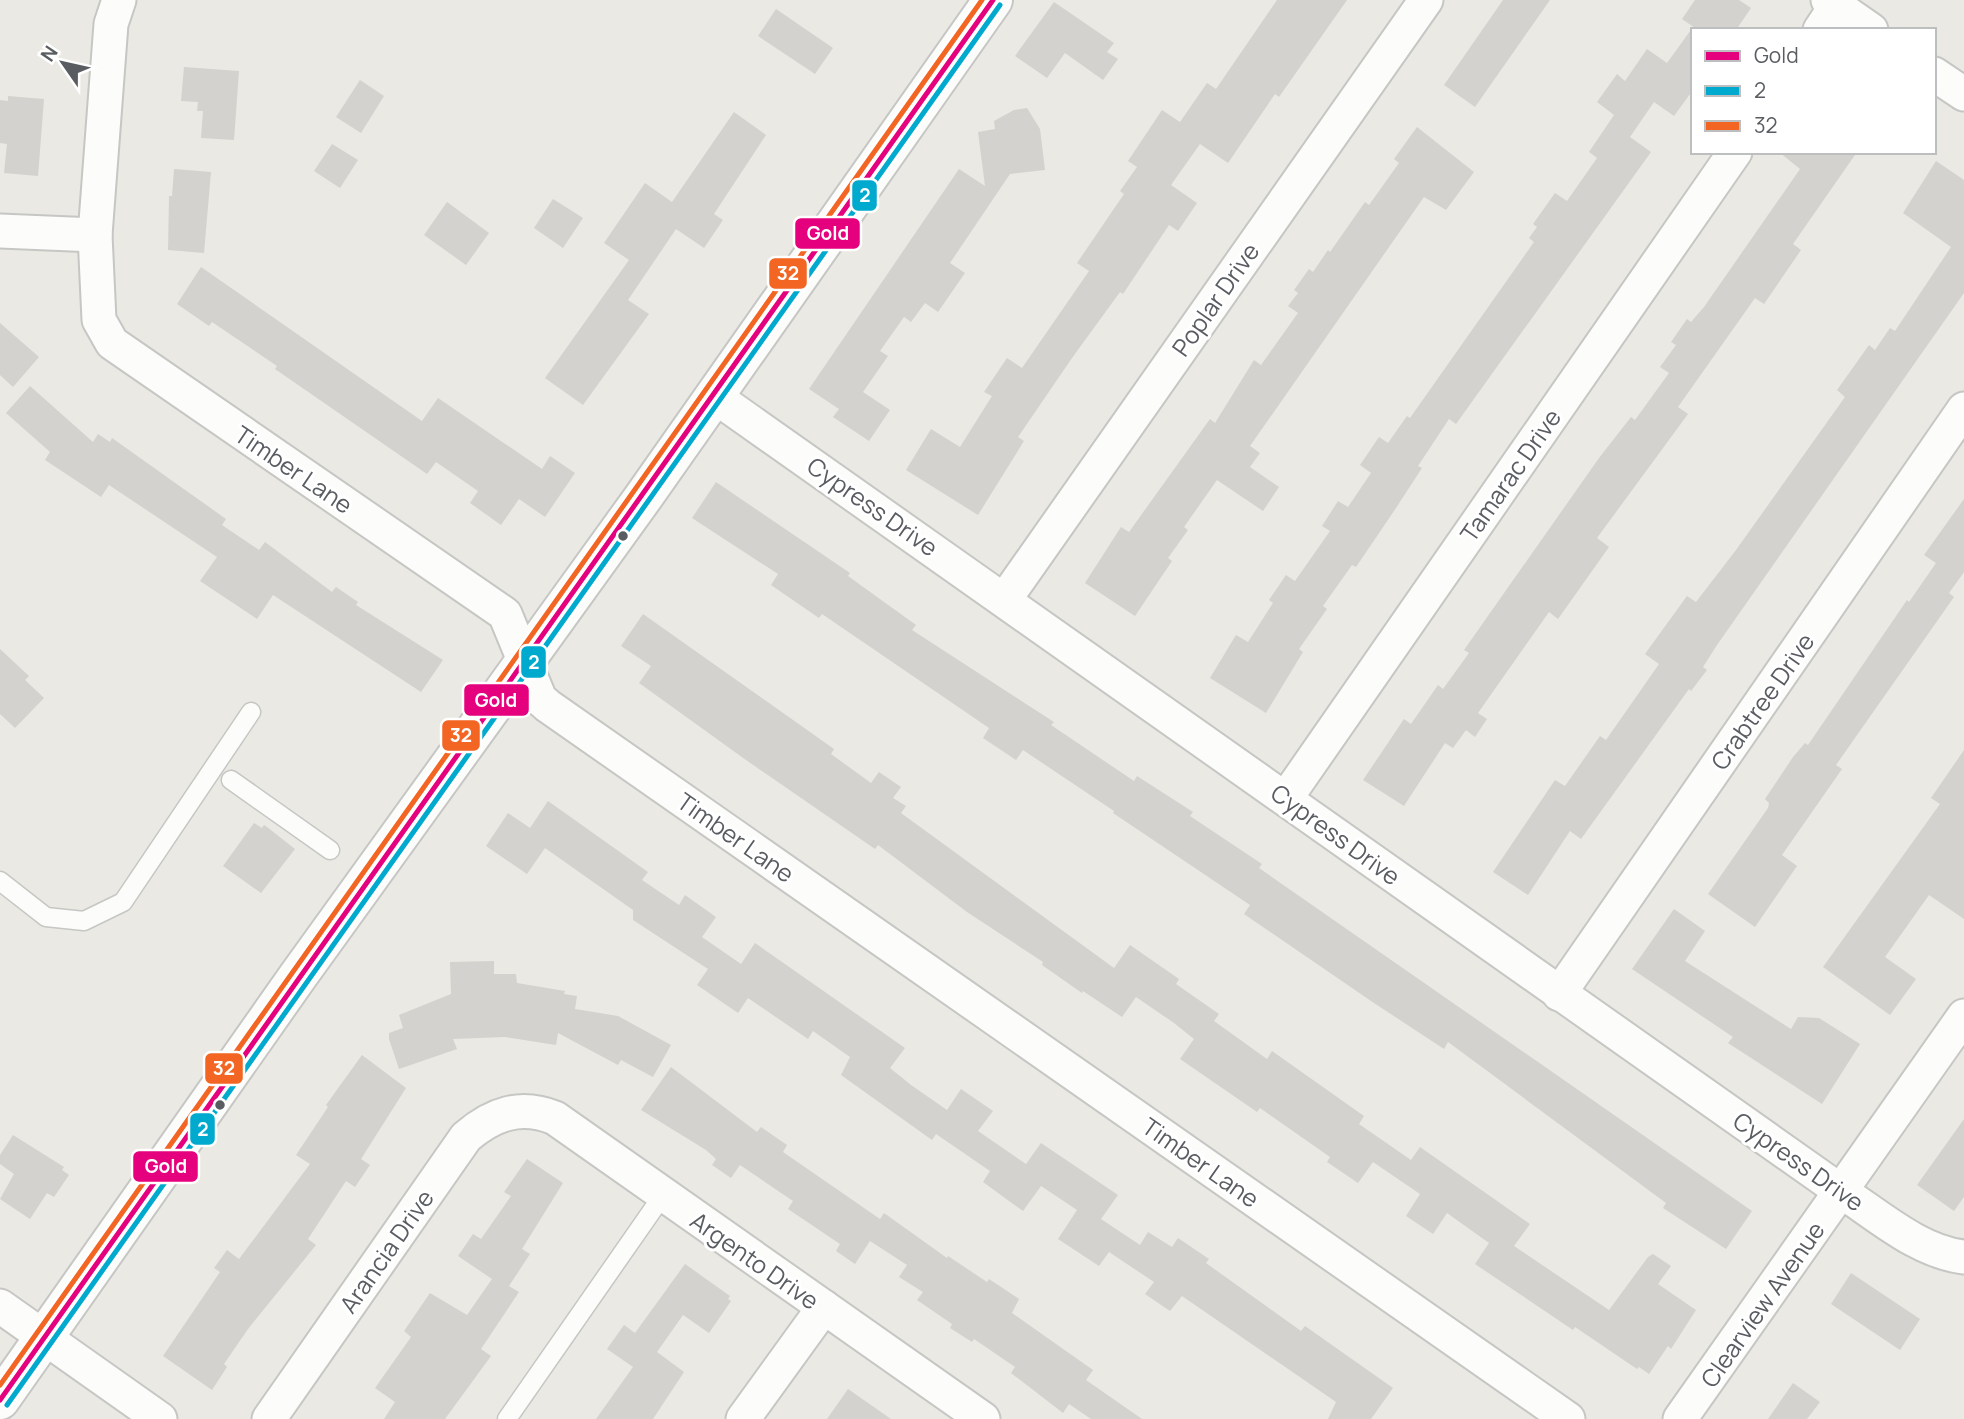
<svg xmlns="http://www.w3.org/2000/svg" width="1964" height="1419" viewBox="0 0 1964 1419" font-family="Manrope,sans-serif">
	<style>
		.building { fill: #d3d2ce }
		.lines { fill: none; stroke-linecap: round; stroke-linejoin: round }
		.service-casing { stroke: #c6c6c4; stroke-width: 21 }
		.minor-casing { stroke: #c6c6c4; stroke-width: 37 }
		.secondary-casing { stroke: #c6c7c5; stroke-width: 42 }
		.service { stroke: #fcfcfb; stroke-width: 18 }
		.minor { stroke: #fcfcfb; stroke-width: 33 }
		.secondary { stroke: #fcfcfb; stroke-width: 38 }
		.bus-1-casing { stroke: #fff; stroke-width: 10 }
		.bus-2-casing { stroke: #fff; stroke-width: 10 }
		.bus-3-casing { stroke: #fff; stroke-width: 10 }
		.bus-1 { stroke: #e5007d; stroke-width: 5 }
		.bus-2 { stroke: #00a9ce; stroke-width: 5 }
		.bus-3 { stroke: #f26522; stroke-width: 5 }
		.bus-dot { fill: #595d62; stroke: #fff; stroke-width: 2.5 }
		.labels { text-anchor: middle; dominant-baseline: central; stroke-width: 6; stroke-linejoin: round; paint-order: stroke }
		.street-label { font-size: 24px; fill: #595d62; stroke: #fff }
		.line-badge { stroke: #fff; stroke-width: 2.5 }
		.badge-label { font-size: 19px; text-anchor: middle; font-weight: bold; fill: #fff }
	</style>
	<rect width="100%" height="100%" fill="#eae9e3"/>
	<!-- building -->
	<g class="building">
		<path d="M 1277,0 L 1347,0 L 1279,97 L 1275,94 L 1228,163 L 1200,144 L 1171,185 L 1197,203 L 1178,231 L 1169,225 L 1123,294 L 1120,292 L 1072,358 L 1018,437 L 1024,441 L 978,515 L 906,470 L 931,429 L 960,447 L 992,396 L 984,392 L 1007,358 L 1022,368 L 1089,271 L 1077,263 L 1124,194 L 1120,191 L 1137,167 L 1128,161 L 1162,110 L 1180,122 L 1207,83 L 1216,89 Z"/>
		<path d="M 1503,0 L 1550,0 L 1475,107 L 1444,85 Z"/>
		<path d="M 1695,0 L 1739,0 L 1751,8 L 1736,30 L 1698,30 L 1682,19 Z"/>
		<path d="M 1054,2 L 1114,43 L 1107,52 L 1118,59 L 1103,80 L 1065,53 L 1047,78 L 1015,56 Z"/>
		<path d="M 776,9 L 833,48 L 815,74 L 758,36 Z"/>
		<path d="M 1693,27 L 1693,90 L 1674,116 L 1654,102 L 1630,137 L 1651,152 L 1456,424 L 1449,419 L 1418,466 L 1422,468 L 1394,511 L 1356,567 L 1352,565 L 1323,606 L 1327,609 L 1299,649 L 1303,652 L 1266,713 L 1210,678 L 1236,635 L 1248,642 L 1273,603 L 1269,600 L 1286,575 L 1295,581 L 1330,531 L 1322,526 L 1338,501 L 1348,507 L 1371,473 L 1360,465 L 1379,437 L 1388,443 L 1407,416 L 1410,418 L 1534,242 L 1529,238 L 1537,227 L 1533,224 L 1555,193 L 1567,201 L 1597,158 L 1589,152 L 1614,115 L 1597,102 L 1617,74 L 1625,81 L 1647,49 L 1667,63 Z"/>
		<path d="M 184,67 L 239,71 L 234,140 L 201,138 L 203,111 L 197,111 L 198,102 L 181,101 Z"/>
		<path d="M 360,80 L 384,96 L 361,133 L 336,117 Z"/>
		<path d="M 8,96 L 44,99 L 38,176 L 4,173 L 7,144 L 0,143 L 0,100 L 8,101 Z"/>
		<path d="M 1027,108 L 1040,129 L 1045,170 L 1010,174 L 950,263 L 965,273 L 938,312 L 925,303 L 911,322 L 904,317 L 880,351 L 888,356 L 863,392 L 890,410 L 869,441 L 833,417 L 839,409 L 809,389 L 959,169 L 985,186 L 978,132 L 995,129 L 994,121 L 1014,110 Z"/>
		<path d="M 734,112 L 766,135 L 714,214 L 723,220 L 704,248 L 676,229 L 628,300 L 649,314 L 583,405 L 545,378 L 629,260 L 604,243 L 645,183 L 672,202 Z"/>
		<path d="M 1417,127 L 1474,172 L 1446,210 L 1424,197 L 1250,446 L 1260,453 L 1250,467 L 1279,487 L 1263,511 L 1217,480 L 1184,527 L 1188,530 L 1168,558 L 1172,561 L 1135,616 L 1085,583 L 1121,527 L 1129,532 L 1210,419 L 1215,423 L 1254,360 L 1261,365 L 1298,313 L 1288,306 L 1298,293 L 1294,290 L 1309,269 L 1313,272 L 1328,250 L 1330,252 L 1365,202 L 1369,205 L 1399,163 L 1394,159 Z"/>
		<path d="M 332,144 L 358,160 L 340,188 L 314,171 Z"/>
		<path d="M 1779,152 L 1857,152 L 1793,244 L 1801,250 L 1764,304 L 1755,298 L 1678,407 L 1688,414 L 1597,538 L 1609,547 L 1558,619 L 1549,612 L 1511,666 L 1478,713 L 1487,719 L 1475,737 L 1466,730 L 1453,748 L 1445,743 L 1404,806 L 1363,780 L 1404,719 L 1411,724 L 1438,685 L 1443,689 L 1469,653 L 1464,650 L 1599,458 L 1631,417 L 1635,420 L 1669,373 L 1660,367 L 1676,345 L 1671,342 L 1687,319 L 1691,322 L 1704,307 L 1800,169 Z"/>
		<path d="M 1936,161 L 1964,180 L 1964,293 L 1717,645 L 1703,667 L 1707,670 L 1691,691 L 1689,689 L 1581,839 L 1570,831 L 1528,895 L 1493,872 L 1555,780 L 1565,786 L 1600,736 L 1606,740 L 1659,664 L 1645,654 L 1687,596 L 1696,602 L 1736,550 L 1845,397 L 1837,390 L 1869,345 L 1875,350 L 1890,328 L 1895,331 L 1951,247 L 1903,213 Z"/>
		<path d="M 174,169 L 211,172 L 204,253 L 168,250 L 169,196 L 172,196 Z"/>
		<path d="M 553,199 L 583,218 L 563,248 L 534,228 Z"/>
		<path d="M 447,202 L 489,233 L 466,265 L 424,235 Z"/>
		<path d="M 201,267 L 422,421 L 438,398 L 542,469 L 550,456 L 575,473 L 545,517 L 519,499 L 501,525 L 470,503 L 478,491 L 436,462 L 427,474 L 275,369 L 277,366 L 212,322 L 209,326 L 177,304 Z"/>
		<path d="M 0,323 L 39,357 L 13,387 L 0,375 Z"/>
		<path d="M 30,386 L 93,442 L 98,434 L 110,442 L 112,438 L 226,519 L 222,525 L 259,550 L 265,542 L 332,592 L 336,587 L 358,602 L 356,605 L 443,660 L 421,692 L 273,595 L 257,619 L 200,581 L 217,557 L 109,485 L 101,497 L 45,460 L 50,452 L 6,413 Z"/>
		<path d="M 716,482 L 850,573 L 848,576 L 916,625 L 912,630 L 1054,722 L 1051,725 L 1134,781 L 1137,776 L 1193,812 L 1190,816 L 1262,864 L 1259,868 L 1752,1211 L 1726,1249 L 1663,1208 L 1666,1203 L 1448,1042 L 1444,1049 L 1371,1001 L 1244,914 L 1250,905 L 1113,813 L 1114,811 L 1023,750 L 1016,760 L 983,738 L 989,728 L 822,614 L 819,618 L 771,585 L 778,574 L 692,518 Z"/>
		<path d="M 1964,499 L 1964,572 L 1949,593 L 1954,597 L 1836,765 L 1842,769 L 1782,855 L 1797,866 L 1755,927 L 1708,894 L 1768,808 L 1769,803 L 1765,799 L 1793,757 L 1805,743 L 1808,745 L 1907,600 L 1909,602 L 1936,563 L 1924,555 Z"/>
		<path d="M 643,614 L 834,749 L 831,754 L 871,783 L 879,772 L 901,787 L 893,798 L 906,806 L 901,813 L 1114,968 L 1130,945 L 1179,979 L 1176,984 L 1219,1014 L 1214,1021 L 1267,1059 L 1272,1051 L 1364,1116 L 1359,1124 L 1411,1160 L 1420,1147 L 1530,1224 L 1514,1246 L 1609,1310 L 1648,1257 L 1653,1254 L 1671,1266 L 1658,1284 L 1696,1310 L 1671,1349 L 1668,1346 L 1649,1374 L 1639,1367 L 1637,1369 L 1575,1327 L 1573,1330 L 1475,1264 L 1489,1243 L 1447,1213 L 1433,1234 L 1406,1216 L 1420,1194 L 1373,1162 L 1358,1183 L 1327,1162 L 1330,1157 L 1260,1108 L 1257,1112 L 1180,1059 L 1194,1039 L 1174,1023 L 1136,997 L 1122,1017 L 1083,991 L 1082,993 L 1042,965 L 1043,962 L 967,912 L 878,845 L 875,849 L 746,760 L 639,683 L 651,666 L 621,646 Z"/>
		<path d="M 0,649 L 29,676 L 25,680 L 44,698 L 15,728 L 0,714 Z"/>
		<path d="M 1964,750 L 1964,919 L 1929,895 L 1885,957 L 1916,979 L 1890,1015 L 1823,967 L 1940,804 L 1931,798 Z"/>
		<path d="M 548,801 L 648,872 L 642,880 L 679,905 L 685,895 L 716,917 L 702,937 L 741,964 L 755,943 L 905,1048 L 890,1068 L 911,1085 L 947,1110 L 961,1089 L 993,1111 L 978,1131 L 1026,1164 L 1041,1143 L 1118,1195 L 1101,1219 L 1140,1245 L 1148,1232 L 1172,1247 L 1178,1238 L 1209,1259 L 1206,1263 L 1301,1331 L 1305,1326 L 1393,1388 L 1371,1419 L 1328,1419 L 1336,1402 L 1182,1296 L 1170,1311 L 1145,1294 L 1154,1282 L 1109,1252 L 1099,1266 L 1058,1239 L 1077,1210 L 1041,1186 L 1023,1211 L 983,1182 L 990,1171 L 936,1134 L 932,1140 L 841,1075 L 850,1057 L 813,1031 L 808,1039 L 748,998 L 738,1013 L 697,985 L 708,969 L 633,920 L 633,910 L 545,848 L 527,874 L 486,846 L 508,813 L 530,828 Z"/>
		<path d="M 254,823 L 262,828 L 264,825 L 267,827 L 295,849 L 261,893 L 223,866 Z"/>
		<path d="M 1674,909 L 1705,931 L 1685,961 L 1791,1029 L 1798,1017 L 1819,1018 L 1860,1044 L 1822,1104 L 1728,1043 L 1733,1037 L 1632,969 Z"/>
		<path d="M 494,961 L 494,974 L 516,974 L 517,983 L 565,991 L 564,994 L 577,996 L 575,1009 L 618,1016 L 671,1045 L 653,1077 L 621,1060 L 618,1065 L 558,1033 L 556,1045 L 505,1037 L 453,1039 L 457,1049 L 399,1069 L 389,1039 L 389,1033 L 403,1028 L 399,1015 L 451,994 L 450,962 Z"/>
		<path d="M 362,1055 L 406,1088 L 361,1159 L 370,1165 L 355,1187 L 346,1181 L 308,1239 L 316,1245 L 248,1329 L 224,1364 L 227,1367 L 212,1390 L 163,1356 L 220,1272 L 214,1268 L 227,1250 L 239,1259 L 310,1164 L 296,1155 L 328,1107 L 326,1105 Z"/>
		<path d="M 671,1067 L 757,1132 L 761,1127 L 787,1145 L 783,1152 L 880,1219 L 884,1213 L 947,1258 L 948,1256 L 987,1282 L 989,1279 L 1019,1299 L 1012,1313 L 1093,1370 L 1086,1380 L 1142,1419 L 1091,1419 L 1069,1404 L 1063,1413 L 1011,1373 L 1015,1367 L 974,1339 L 972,1342 L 950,1328 L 952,1324 L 917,1300 L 923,1292 L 899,1277 L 907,1265 L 870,1241 L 855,1264 L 836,1251 L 840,1244 L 788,1209 L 793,1201 L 740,1165 L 731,1178 L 712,1165 L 716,1159 L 706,1150 L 641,1110 Z"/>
		<path d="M 1964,1119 L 1964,1197 L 1954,1211 L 1917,1185 Z"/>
		<path d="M 13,1135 L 64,1167 L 62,1170 L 69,1175 L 54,1197 L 47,1193 L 30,1219 L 0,1199 L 14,1174 L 0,1164 L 0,1155 Z"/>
		<path d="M 527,1159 L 563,1183 L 522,1249 L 530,1254 L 509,1286 L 519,1292 L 481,1349 L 491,1356 L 445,1419 L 384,1419 L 395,1402 L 375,1388 L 411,1337 L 404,1331 L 430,1293 L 467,1315 L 492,1279 L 458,1256 L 473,1234 L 481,1239 L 511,1196 L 504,1192 Z"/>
		<path d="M 685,1264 L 730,1296 L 728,1299 L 731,1301 L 709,1333 L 683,1315 L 657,1352 L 684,1372 L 653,1419 L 596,1419 L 633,1367 L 607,1349 L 624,1325 L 635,1333 Z"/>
		<path d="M 1851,1273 L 1920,1319 L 1900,1350 L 1831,1304 Z"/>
		<path d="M 1793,1383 L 1820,1402 L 1807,1419 L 1768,1419 Z"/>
		<path d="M 848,1389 L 891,1419 L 827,1419 Z"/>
	</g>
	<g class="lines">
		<defs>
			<g id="service">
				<path d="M 231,780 L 330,850"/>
				<path d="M 0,881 L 46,917 L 84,921 L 123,902 L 251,712"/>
				<path d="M 507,1419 L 663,1195"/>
			</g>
			<g id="minor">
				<path d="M 119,0 L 111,24 L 95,235 L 99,320 L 112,343 L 505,614 L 540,699 L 548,706 L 1568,1419"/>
				<path d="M 1828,0 L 1871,30"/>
				<path d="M 1820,30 L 1836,6"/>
				<path d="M 1934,74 L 1964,94"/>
				<path d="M 0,231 L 95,235"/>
				<path d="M 714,396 L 1842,1192 C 1879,1216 1919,1252 1964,1257"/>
				<path d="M 1005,599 L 1426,0"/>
				<path d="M 1286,798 L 1735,152"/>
				<path d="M 1559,994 L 1964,409"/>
				<path d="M 0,1306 L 160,1419"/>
				<path d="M 269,1419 L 466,1137 C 493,1114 520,1104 555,1118 L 983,1419"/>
				<path d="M 743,1419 L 824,1307"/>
				<path d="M 1680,1419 L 1964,1016"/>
			</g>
			<path id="secondary" d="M 0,1400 L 298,976 L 642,499 L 993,0"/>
		</defs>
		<!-- service casing -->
		<use href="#service" class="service-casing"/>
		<!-- minor casing -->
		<use href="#minor" class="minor-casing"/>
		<!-- secondary casing -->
		<use href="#secondary" class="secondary-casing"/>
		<!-- service -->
		<use href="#service" class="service"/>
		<!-- minor -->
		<use href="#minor" class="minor"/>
		<!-- secondary -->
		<use href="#secondary" class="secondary"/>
		<defs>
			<path id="bus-1" d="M 0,1400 L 993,0"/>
			<path id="bus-2" d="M 7,1405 L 1000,5"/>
			<path id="bus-3" d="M 0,1385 L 982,0"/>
		</defs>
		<!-- bus-1 casing -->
		<use href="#bus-1" class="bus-1-casing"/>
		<!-- bus-2 casing -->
		<use href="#bus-2" class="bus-2-casing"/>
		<!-- bus-3 casing -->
		<use href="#bus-3" class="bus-3-casing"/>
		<!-- bus-1 -->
		<use href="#bus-1" class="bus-1"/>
		<!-- bus-2 -->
		<use href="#bus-2" class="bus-2"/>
		<!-- bus-3 -->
		<use href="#bus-3" class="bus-3"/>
	</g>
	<!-- markers -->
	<g class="bus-dot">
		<circle cx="623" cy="536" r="6"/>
		<circle cx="220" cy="1105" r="6"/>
	</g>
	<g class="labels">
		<!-- street labels -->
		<g class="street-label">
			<text transform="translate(1215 299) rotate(-55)">Poplar Drive</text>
			<text transform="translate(294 469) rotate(34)">Timber Lane</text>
			<text transform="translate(1510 475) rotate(-55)">Tamarac Drive</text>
			<text transform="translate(873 506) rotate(35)">Cypress Drive</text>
			<text transform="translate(1762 701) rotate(-55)">Crabtree Drive</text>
			<text transform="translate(1336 834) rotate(36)">Cypress Drive</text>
			<text transform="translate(736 837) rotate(35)">Timber Lane</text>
			<text transform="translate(1799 1161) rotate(35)">Cypress Drive</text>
			<text transform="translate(1201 1162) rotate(35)">Timber Lane</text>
			<text transform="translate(386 1251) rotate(-55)">Arancia Drive</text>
			<text transform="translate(755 1260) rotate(35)">Argento Drive</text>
			<text transform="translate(1762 1304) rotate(-55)">Clearview Avenue</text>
		</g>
	</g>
	<g class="line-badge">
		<rect x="851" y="179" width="27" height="33" rx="7" fill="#00a9ce"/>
		<rect x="794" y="217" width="67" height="33" rx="7" fill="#e5007d"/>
		<rect x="768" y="257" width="40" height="33" rx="7" fill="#f26522"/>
		<rect x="520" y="645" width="27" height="34" rx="7" fill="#00a9ce"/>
		<rect x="463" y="683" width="67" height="34" rx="7" fill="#e5007d"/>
		<rect x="441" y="719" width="40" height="33" rx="7" fill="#f26522"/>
		<rect x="204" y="1052" width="40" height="33" rx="7" fill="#f26522"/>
		<rect x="189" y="1112" width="27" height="34" rx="7" fill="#00a9ce"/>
		<rect x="132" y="1150" width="67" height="33" rx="7" fill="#e5007d"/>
	</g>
	<g class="badge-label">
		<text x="865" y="202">2</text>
		<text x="828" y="240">Gold</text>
		<text x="788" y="280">32</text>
		<text x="534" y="669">2</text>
		<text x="496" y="707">Gold</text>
		<text x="461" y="742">32</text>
		<text x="224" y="1075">32</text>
		<text x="203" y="1136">2</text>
		<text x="166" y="1173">Gold</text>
	</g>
	<!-- legend -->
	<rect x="1691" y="28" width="245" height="126" fill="#ffffff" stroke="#bdbec0" stroke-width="2"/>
	<rect x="1705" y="51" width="35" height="10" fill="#e5007d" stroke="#bdbec0" stroke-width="2"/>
	<text x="1754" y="63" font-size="21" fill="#595d62">Gold</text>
	<rect x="1705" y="86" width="35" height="10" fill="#00a9ce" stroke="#bdbec0" stroke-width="2"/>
	<text x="1754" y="98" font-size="21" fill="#595d62">2</text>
	<rect x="1705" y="121" width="35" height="10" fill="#f26522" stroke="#bdbec0" stroke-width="2"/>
	<text x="1754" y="133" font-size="21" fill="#595d62">32</text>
	<!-- north arrow -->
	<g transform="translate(63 63) rotate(304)" stroke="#ffffff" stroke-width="5" paint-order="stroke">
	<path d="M0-5L12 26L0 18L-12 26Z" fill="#595d62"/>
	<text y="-10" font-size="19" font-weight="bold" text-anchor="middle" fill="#595d62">N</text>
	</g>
</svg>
